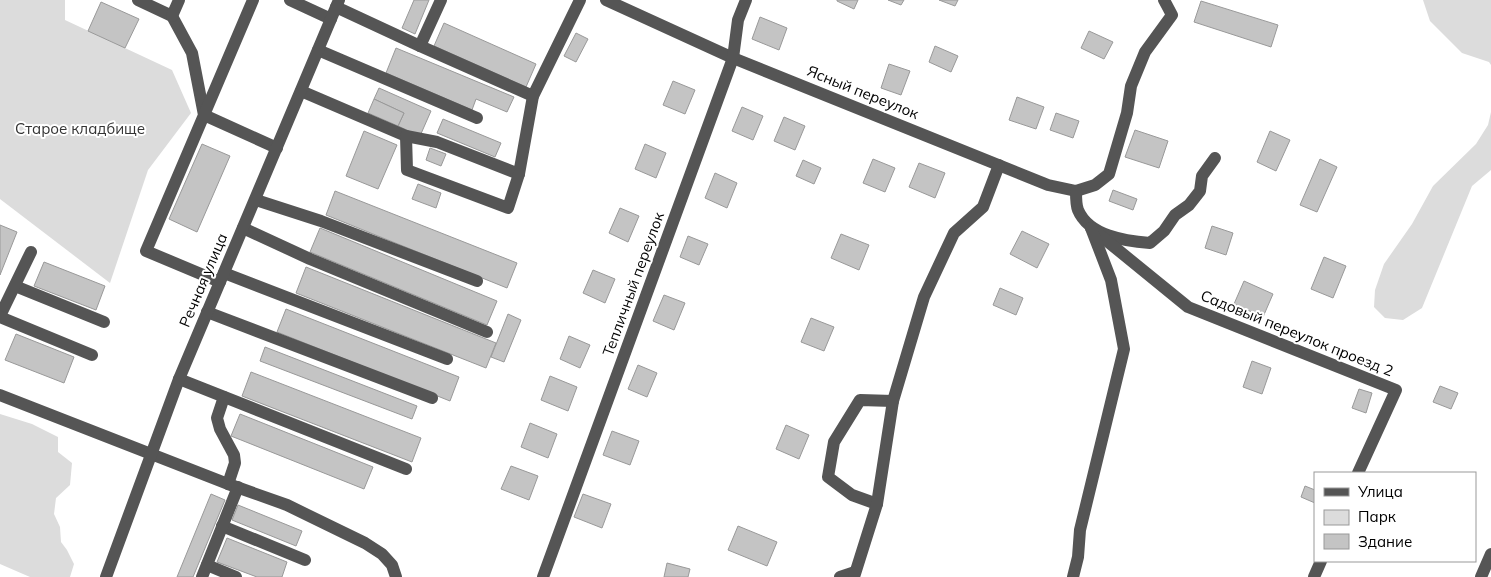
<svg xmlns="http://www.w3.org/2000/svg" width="1491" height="577" viewBox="0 0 1491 577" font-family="Mulish,sans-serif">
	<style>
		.green { fill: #dcdcdc }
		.building { fill: #c4c4c4; stroke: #999 }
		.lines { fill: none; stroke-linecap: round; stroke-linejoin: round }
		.minor { stroke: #555; stroke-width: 12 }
		.labels { text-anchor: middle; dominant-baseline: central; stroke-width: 4; stroke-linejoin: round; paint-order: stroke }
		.street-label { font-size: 15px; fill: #000; stroke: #fff }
		.park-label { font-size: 15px; fill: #333; stroke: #fff }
	</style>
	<rect width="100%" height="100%" fill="#fff"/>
	<!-- green -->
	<g class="green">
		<path d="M 0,0 L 65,0 L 65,20 L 172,70 L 191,113 L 148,170 L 110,283 L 0,199 Z"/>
		<path d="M 1423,0 L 1491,0 L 1491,65 L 1489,62 L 1462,53 L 1430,21 Z"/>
		<path d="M 1491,112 L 1491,170 L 1472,186 L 1422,308 L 1403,320 L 1385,318 L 1374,307 L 1375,290 L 1384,264 L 1412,224 L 1433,186 L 1476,144 L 1488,125 Z"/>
		<path d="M 0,414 L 32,424 L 58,437 L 58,452 L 72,463 L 70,485 L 56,498 L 54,514 L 60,527 L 61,542 L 67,550 L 74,564 L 70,577 L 30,577 L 0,564 Z"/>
	</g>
	<!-- building -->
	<g class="building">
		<path d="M 414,0 L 429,0 L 415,34 L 402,28 Z"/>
		<path d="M 837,0 L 858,0 L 854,9 L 837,1 Z"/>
		<path d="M 888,0 L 904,0 L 901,5 Z"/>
		<path d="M 939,0 L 958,0 L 955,6 Z"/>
		<path d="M 1201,1 L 1278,25 L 1271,47 L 1194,22 Z"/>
		<path d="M 101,2 L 139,19 L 125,48 L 88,31 Z"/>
		<path d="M 760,17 L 787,28 L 779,50 L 752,39 Z"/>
		<path d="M 444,23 L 536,64 L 526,87 L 434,46 Z"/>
		<path d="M 1089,31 L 1113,42 L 1104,59 L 1081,48 Z"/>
		<path d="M 576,33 L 588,39 L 576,62 L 564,56 Z"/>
		<path d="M 935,46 L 958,56 L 951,72 L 929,62 Z"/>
		<path d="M 396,48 L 514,97 L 507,112 L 476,99 L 472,110 L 386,73 Z"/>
		<path d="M 889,64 L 910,71 L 901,95 L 881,88 Z"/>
		<path d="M 673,81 L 695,90 L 685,114 L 663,105 Z"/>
		<path d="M 379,88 L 431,111 L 420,136 L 398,126 L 404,113 L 374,99 Z"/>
		<path d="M 1017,97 L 1044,107 L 1036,129 L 1009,120 Z"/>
		<path d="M 374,99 L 404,113 L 398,126 L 368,113 Z"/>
		<path d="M 742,107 L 763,116 L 753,140 L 732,131 Z"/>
		<path d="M 1056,113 L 1079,121 L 1073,138 L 1050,130 Z"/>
		<path d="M 784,117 L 805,126 L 795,150 L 774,141 Z"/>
		<path d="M 443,119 L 501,143 L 495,157 L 437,133 Z"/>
		<path d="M 1135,130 L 1168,141 L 1159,168 L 1125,157 Z"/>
		<path d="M 364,131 L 397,145 L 378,189 L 346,176 Z"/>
		<path d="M 1270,131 L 1290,140 L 1276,171 L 1257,162 Z"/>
		<path d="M 202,144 L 230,156 L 197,232 L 169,219 Z"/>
		<path d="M 645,144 L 666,153 L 656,178 L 635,169 Z"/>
		<path d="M 430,148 L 446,154 L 441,166 L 426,160 Z"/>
		<path d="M 873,159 L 895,168 L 885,192 L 863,183 Z"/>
		<path d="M 1320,159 L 1337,167 L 1317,212 L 1300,205 Z"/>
		<path d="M 803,160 L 821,168 L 814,184 L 796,176 Z"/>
		<path d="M 919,163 L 945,173 L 935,198 L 909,187 Z"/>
		<path d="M 715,173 L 737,183 L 727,208 L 705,198 Z"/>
		<path d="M 418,184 L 441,193 L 436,208 L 412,199 Z"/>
		<path d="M 1113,190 L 1137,199 L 1133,210 L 1109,201 Z"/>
		<path d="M 335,191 L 517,263 L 507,288 L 326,215 Z"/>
		<path d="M 620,208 L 639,216 L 628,242 L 609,233 Z"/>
		<path d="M 0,225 L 17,232 L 0,275 Z"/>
		<path d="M 1212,226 L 1233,233 L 1226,255 L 1205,248 Z"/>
		<path d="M 320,228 L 497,301 L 487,325 L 310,252 Z"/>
		<path d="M 1022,231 L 1049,244 L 1037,268 L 1010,254 Z"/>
		<path d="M 841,234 L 869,245 L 859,270 L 831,258 Z"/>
		<path d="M 688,236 L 708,244 L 699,265 L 680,257 Z"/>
		<path d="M 1324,257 L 1346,266 L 1333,298 L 1311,289 Z"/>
		<path d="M 44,262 L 105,286 L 96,310 L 34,286 Z"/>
		<path d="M 306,267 L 496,343 L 486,368 L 296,293 Z"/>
		<path d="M 593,270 L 615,279 L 605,303 L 583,293 Z"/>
		<path d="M 1244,281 L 1273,294 L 1263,317 L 1234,304 Z"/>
		<path d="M 1000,288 L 1023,298 L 1016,315 L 993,305 Z"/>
		<path d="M 664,295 L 685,303 L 674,330 L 653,321 Z"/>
		<path d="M 286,309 L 459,377 L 450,401 L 277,332 Z"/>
		<path d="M 508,314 L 521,320 L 504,362 L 491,357 Z"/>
		<path d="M 811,318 L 834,327 L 824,351 L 801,342 Z"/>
		<path d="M 16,334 L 74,357 L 64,383 L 5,360 Z"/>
		<path d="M 569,336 L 590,345 L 580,368 L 560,359 Z"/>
		<path d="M 265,347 L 417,406 L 412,419 L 260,361 Z"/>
		<path d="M 1252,361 L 1271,368 L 1262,394 L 1243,387 Z"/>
		<path d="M 638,365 L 657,373 L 647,397 L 628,389 Z"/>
		<path d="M 251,372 L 421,438 L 412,462 L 242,396 Z"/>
		<path d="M 550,376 L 577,387 L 568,411 L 541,400 Z"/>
		<path d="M 1440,386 L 1458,393 L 1451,409 L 1433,402 Z"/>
		<path d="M 1359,389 L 1372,393 L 1366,413 L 1352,408 Z"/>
		<path d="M 240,414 L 373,467 L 364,489 L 231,436 Z"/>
		<path d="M 530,423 L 557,434 L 548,458 L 521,447 Z"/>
		<path d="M 786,425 L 809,435 L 799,459 L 776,449 Z"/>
		<path d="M 612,431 L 639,441 L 630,465 L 603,455 Z"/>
		<path d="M 511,466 L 538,476 L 529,500 L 501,489 Z"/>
		<path d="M 1305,486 L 1315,490 L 1315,503 L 1301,497 Z"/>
		<path d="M 211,494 L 225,500 L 193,577 L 177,577 Z"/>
		<path d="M 583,494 L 611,504 L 602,528 L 574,517 Z"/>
		<path d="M 238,505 L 302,531 L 296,546 L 232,520 Z"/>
		<path d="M 738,526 L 777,542 L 767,566 L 728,550 Z"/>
		<path d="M 227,538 L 287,562 L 282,577 L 257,577 L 217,562 Z"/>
		<path d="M 667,563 L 690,569 L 688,577 L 664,577 Z"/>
	</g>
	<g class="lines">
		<!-- minor -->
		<g class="minor">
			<path d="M 138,0 L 172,16 L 192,53 L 204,115 L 146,251 L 220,282"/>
			<path d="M 253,0 L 204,115 L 277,148"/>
			<path d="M 290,0 L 331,19"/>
			<path d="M 441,0 L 420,46 L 533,96"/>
			<path d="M 606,0 L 733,58 L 1048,185 L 1076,191 L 1095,185 L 1109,174 L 1127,113 L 1131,86 L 1145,52 L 1172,15 L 1164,0"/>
			<path d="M 336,7 L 420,46"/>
			<path d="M 172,16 L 179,0"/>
			<path d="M 318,50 L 477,118"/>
			<path d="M 301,91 L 406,136 L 437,142 L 519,174 L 533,96 L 580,0"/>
			<path d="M 406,136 L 407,170 L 508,208 L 519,174"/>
			<path d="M 1076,191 C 1076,197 1076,205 1078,210 C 1089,236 1125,241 1150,243 L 1164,231 L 1175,215 L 1189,205 L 1200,191 L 1202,176 L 1215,158"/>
			<path d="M 256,200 L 321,221 L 477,281"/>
			<path d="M 243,228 L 310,259 L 487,332"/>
			<path d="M 1091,228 L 1188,307 L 1396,390 L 1358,473"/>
			<path d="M 224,273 L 447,359"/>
			<path d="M 15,286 L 104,322"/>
			<path d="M 207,312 L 432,398"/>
			<path d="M 0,316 L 31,252"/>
			<path d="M 0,317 L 92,355"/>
			<path d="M 179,379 L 406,469"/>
			<path d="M 0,395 L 228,484 L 287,505 L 365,543 L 382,554 L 392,565 L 396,577"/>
			<path d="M 224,397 L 217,418 L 220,429 L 234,455 L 235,463 L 228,484"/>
			<path d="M 877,504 L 852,495 L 828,477 L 834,442 L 860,400 L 893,401"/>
			<path d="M 222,526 L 305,560"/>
			<path d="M 207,565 L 236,577"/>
			<path d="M 106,577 L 179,379 L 339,0"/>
			<path d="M 202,577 L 238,487"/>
			<path d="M 543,577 L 733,58 L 738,20 L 746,0"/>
			<path d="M 840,577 L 855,572"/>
			<path d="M 854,577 L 877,504 L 893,401 L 924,297 L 954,233 L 983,207 L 999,165"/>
			<path d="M 1073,577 L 1078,557 L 1080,530 L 1124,349 L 1111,280 L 1091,228"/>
			<path d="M 1314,577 L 1321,561"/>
			<path d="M 1481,577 L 1491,554"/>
		</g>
	</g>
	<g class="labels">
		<!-- street labels -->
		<g class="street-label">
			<text transform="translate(863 92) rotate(22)">Ясный переулок</text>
			<text transform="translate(203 280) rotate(-67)">Речная улица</text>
			<text transform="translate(633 284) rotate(-70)">Тепличный переулок</text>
			<text transform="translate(1297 333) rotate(22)">Садовый переулок проезд 2</text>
		</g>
		<!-- park labels -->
		<g class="park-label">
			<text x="80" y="128">Старое кладбище</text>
		</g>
	</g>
	<!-- legend -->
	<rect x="1314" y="472" width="162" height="90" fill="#ffffff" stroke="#999999"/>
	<rect x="1324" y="488" width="25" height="8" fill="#555555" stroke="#999999"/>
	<text x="1358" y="497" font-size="15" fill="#000000">Улица</text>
	<rect x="1324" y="510" width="25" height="15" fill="#dcdcdc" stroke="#999999"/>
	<text x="1358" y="522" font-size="15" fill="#000000">Парк</text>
	<rect x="1324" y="534" width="25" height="15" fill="#c4c4c4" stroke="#999999"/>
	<text x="1358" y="547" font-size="15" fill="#000000">Здание</text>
</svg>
